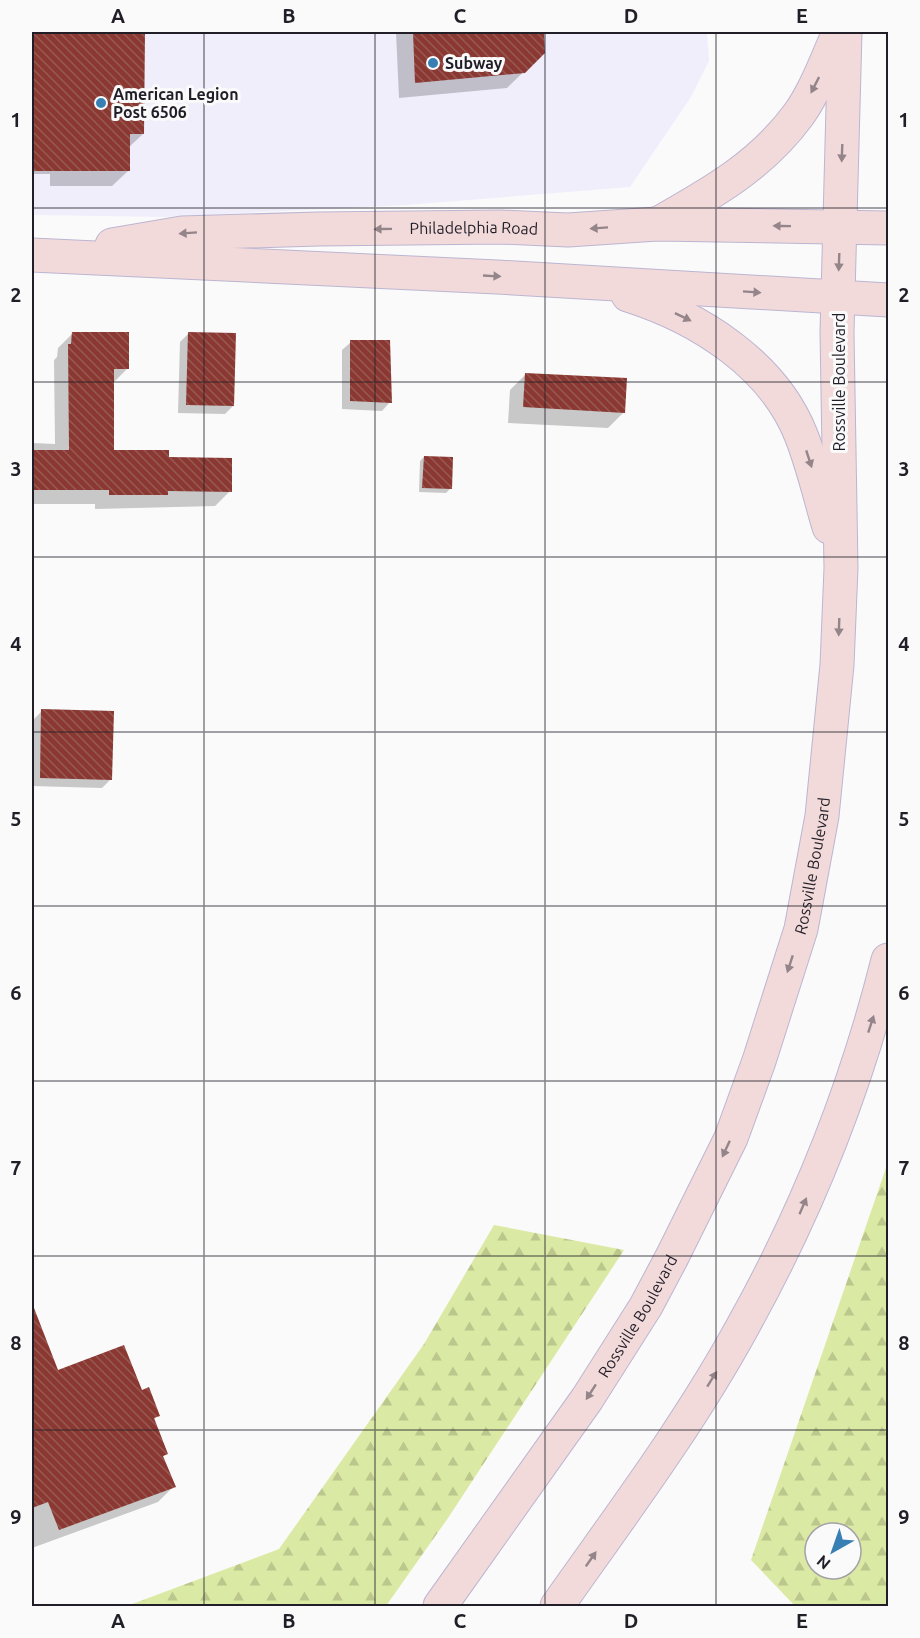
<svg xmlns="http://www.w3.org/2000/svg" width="920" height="1638" viewBox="0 0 920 1638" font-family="Ubuntu,sans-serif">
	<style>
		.built { fill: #f1eefc }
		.forest { fill: url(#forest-firs); fill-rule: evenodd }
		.shadow { fill: #0003 }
		.building { fill: url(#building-back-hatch) }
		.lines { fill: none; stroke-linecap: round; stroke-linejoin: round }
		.secondary-casing { stroke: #bcb5d1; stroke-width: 35 }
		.secondary { stroke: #f2dada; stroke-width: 33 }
		.oneway { fill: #94858a }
		.grid { fill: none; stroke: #211e28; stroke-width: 1.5; stroke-opacity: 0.55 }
		.poi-dot { fill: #387fb4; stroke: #fafafa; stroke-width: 2 }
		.labels { text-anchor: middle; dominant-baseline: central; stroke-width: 6; stroke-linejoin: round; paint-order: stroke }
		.poi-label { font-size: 16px; font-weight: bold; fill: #211e28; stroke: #fafafa; text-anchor: start }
		.street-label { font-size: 16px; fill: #211e28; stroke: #fafafa }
		.neatline { fill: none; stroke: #211e28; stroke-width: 2 }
		.grid-label { font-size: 20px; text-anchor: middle; font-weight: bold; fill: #211e28 }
	</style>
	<defs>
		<pattern id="forest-firs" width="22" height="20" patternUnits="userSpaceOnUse" patternTransform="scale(1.5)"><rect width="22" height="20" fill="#dae9a3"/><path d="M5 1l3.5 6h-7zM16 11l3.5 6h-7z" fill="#bbc78c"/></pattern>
		<pattern id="building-back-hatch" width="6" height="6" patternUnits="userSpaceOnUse" patternTransform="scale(1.5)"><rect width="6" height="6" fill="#8a3831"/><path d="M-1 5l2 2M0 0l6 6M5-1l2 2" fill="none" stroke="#965954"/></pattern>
	</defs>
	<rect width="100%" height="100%" fill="#fafafa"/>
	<!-- built -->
	<path class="built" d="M 32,32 L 707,32 L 709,61 L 691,97 L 630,187 L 406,205 L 165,217 L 32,215 Z"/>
	<!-- forest -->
	<g class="forest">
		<path d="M 888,1162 L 888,1606 L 795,1606 L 751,1560 ZM 815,1533 L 851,1533 L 851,1569 L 815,1569 Z"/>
		<path d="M 494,1225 L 624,1250 L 448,1518 L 386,1606 L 127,1606 L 279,1549 L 424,1344 Z"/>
	</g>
	<!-- shadow -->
	<g class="shadow">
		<path d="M 32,32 L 144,32 L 143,134 L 128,148 L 128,171 L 112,186 L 50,186 L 50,174 L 32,174 Z"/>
		<path d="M 396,32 L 542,32 L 544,52 L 507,88 L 399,98 Z"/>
		<path d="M 72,334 L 128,368 L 112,384 L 112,452 L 167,459 L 230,491 L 215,506 L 95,509 L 95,504 L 32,504 L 32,443 L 55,444 L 54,360 L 57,357 L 58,348 Z"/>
		<path d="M 188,334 L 233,406 L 225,414 L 178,413 L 180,342 Z"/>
		<path d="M 351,342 L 390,402 L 382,411 L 342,409 L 342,350 Z"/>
		<path d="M 526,374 L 624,412 L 608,428 L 508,423 L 510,390 Z"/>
		<path d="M 424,457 L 450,489 L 446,493 L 419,492 L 420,461 Z"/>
		<path d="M 42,711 L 110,780 L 102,788 L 32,786 L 34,719 Z"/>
		<path d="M 49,1353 L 57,1372 L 141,1392 L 158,1415 L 153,1420 L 166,1454 L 162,1457 L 174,1486 L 158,1502 L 32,1548 L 32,1359 Z"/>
	</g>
	<!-- building -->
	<g class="building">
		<path d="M 32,32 L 145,32 L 144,134 L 130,134 L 130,171 L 32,171 Z"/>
		<path d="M 413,32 L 544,32 L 545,53 L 525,73 L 415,83 Z"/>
		<path d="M 72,332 L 129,332 L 129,369 L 114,369 L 114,450 L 169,450 L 169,457 L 232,458 L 232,492 L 168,491 L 168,495 L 109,495 L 109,490 L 32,490 L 32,450 L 69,450 L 68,344 L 71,344 Z"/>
		<path d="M 188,332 L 236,333 L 234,406 L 186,405 Z"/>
		<path d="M 350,340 L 390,340 L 392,403 L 350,401 Z"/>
		<path d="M 525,373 L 627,378 L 625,413 L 523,407 Z"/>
		<path d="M 424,456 L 453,457 L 452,489 L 422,488 Z"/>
		<path d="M 41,709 L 114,711 L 112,780 L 40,778 Z"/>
		<path d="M 34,1308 L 58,1370 L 124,1345 L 142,1390 L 149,1387 L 160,1416 L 154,1418 L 168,1454 L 163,1456 L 176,1487 L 59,1530 L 48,1502 L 32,1508 L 32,1309 Z"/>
	</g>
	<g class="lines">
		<defs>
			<g id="secondary">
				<path d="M 659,223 C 712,193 762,165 799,114 C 816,90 827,59 839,32"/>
				<path id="s1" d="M 112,245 L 182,233 L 318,229 L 500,227 L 568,230 L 657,224 L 888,228"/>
				<path d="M 32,255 L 497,277 L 888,300"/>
				<path d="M 628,295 C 698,317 773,364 801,435 C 813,465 820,497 829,527"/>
				<path id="s2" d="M 440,1606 L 587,1399 L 646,1306 L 672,1257 L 731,1138 L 759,1061 L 801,929 L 822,816 L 837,665 L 841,568 L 837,332 L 845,32"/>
				<path d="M 557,1606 C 621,1515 689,1425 743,1326 C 807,1211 856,1088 888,960"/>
			</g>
		</defs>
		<!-- secondary casing -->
		<use href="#secondary" class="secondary-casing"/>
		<!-- secondary -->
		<use href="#secondary" class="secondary"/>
	</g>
	<!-- one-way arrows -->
	<defs><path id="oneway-solid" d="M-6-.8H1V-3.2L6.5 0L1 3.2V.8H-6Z" transform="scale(1.5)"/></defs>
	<g class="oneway">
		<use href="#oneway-solid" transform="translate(815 85) rotate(117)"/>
		<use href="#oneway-solid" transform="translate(842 153) rotate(92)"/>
		<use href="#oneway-solid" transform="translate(782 226) rotate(-179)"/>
		<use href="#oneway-solid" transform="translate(599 228) rotate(176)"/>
		<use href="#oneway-solid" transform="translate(383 229) rotate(179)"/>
		<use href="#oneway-solid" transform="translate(188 233) rotate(176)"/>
		<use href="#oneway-solid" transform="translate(839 262) rotate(92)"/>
		<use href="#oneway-solid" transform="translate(492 276) rotate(3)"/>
		<use href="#oneway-solid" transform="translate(752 292) rotate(4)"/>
		<use href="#oneway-solid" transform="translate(683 317) rotate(26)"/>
		<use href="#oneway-solid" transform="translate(809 459) rotate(72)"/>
		<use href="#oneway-solid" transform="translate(839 627) rotate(92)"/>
		<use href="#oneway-solid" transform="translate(790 964) rotate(108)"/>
		<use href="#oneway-solid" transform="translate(871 1024) rotate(-72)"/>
		<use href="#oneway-solid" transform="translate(726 1149) rotate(115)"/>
		<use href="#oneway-solid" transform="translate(803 1206) rotate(-67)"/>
		<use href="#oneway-solid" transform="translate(712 1379) rotate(-58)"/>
		<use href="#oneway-solid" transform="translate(591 1392) rotate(123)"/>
		<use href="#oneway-solid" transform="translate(591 1559) rotate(-55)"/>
	</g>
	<!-- grid -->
	<path class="grid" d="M 204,32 L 204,1606M 375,32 L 375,1606M 545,32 L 545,1606M 716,32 L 716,1606M 32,208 L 888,208M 32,382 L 888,382M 32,557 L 888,557M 32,732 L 888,732M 32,906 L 888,906M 32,1081 L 888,1081M 32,1256 L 888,1256M 32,1430 L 888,1430"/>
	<!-- markers -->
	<g class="poi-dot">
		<circle cx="433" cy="63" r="6"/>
		<circle cx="101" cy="103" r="6"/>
	</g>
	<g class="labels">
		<!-- poi labels -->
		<g class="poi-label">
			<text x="445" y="63">Subway</text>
			<text x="113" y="94">American Legion<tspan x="113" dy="18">Post 6506</tspan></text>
		</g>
		<!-- street labels -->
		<g class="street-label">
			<text stroke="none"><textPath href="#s1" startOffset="363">Philadelphia Road</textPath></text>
			<text transform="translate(839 382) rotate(-90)">Rossville Boulevard</text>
			<text stroke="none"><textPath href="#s2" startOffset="837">Rossville Boulevard</textPath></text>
			<text stroke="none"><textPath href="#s2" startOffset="351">Rossville Boulevard</textPath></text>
		</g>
	</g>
	<!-- border -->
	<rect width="920" height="1638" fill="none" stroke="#fafafa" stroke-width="66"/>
	<!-- north arrow -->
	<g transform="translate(833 1551) rotate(220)"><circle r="28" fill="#fafafa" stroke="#a3a2a6" stroke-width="1.5"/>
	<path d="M0-4.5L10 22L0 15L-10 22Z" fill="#387fb4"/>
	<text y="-9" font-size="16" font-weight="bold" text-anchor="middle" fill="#211e28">N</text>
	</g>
	<rect x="33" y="33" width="854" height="1572" class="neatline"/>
	<g class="grid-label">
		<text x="118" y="23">A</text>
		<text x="289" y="23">B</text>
		<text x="460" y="23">C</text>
		<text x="631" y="23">D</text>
		<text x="802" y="23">E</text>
		<text x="16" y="127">1</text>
		<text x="904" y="127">1</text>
		<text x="16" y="302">2</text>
		<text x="904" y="302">2</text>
		<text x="16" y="476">3</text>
		<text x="904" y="476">3</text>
		<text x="16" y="651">4</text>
		<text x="904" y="651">4</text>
		<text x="16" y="826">5</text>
		<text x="904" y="826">5</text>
		<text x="16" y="1000">6</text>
		<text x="904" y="1000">6</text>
		<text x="16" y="1175">7</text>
		<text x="904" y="1175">7</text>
		<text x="16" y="1350">8</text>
		<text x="904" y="1350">8</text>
		<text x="16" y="1524">9</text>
		<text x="904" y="1524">9</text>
		<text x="118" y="1628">A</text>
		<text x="289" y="1628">B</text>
		<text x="460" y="1628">C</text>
		<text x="631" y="1628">D</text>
		<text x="802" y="1628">E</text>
	</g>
</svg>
